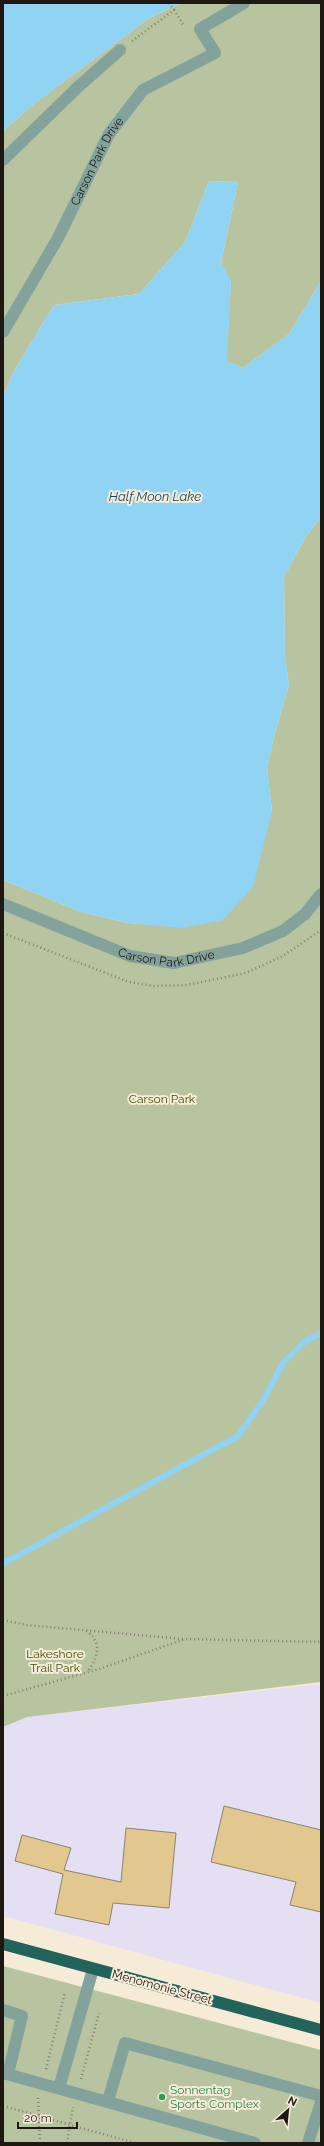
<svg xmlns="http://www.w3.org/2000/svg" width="324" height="2146" viewBox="0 0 324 2146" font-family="Raleway,sans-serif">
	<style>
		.commercial { fill: #e5dff4 }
		.green { fill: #b8c39f }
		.water { fill: #90d3f2 }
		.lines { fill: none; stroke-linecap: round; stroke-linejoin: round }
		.stream { stroke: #90d3f2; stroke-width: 6 }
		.building { fill: #e2c78e; stroke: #8c8370 }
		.path { stroke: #867f72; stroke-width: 2.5; stroke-dasharray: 1 3; stroke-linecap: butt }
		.minor { stroke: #83a29c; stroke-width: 12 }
		.major { stroke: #22645b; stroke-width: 12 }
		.leisure-dot { fill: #2e9e5b; stroke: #f6ebd7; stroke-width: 1.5 }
		.labels { text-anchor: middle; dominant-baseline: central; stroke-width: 4; stroke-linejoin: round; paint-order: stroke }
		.street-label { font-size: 12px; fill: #1d1912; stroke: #f6ebd7 }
		.park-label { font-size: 12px; fill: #414f0f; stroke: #f6ebd7 }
		.leisure-label { font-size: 12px; fill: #27864d; stroke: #f6ebd7; text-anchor: start }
		.water-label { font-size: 13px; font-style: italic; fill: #10475d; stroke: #f6ebd7 }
	</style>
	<rect width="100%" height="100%" fill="#f6ebd7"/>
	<!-- commercial -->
	<path class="commercial" d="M 321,1684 L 321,2003 L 3,1916 L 3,1727 L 27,1717 Z"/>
	<!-- green -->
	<g class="green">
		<path d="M 181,3 L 321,3 L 321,281 L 289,334 L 243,368 L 226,361 L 231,282 L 221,263 L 238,182 L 209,181 L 185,242 L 139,294 L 54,305 L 14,371 L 3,397 L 3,131 L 35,103 L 148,19 Z"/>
		<path d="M 321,517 L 321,1682 L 27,1717 L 3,1727 L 3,880 L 81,912 L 128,923 L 182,927 L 272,812 L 267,767 L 275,733 L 289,685 L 285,656 L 284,577 L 305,538 Z"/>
		<path d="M 3,1966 L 321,2050 L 321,2143 L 3,2143 Z"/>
	</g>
	<!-- water -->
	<g class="water">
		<path d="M 3,3 L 181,3 L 148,19 L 35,103 L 3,131 Z"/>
		<path d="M 209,181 L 238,182 L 221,263 L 231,281 L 227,361 L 243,368 L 289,334 L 321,281 L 321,517 L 305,538 L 284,577 L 285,656 L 289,685 L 275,733 L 267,767 L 272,812 L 253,887 L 223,920 L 182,928 L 128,923 L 81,912 L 3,880 L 3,397 L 14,371 L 54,305 L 139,294 L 185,242 Z"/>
	</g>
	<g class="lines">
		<!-- stream -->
		<path class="stream" d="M 4,1563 L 238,1436 L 264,1399 L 283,1363 L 304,1342 L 321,1333"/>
	</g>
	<!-- building -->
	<g class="building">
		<path d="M 224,1806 L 321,1830 L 321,1912 L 290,1905 L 296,1882 L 211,1862 Z"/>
		<path d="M 126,1828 L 176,1833 L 169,1908 L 113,1903 L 109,1925 L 55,1914 L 63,1874 L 15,1861 L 22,1835 L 71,1848 L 64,1870 L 121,1882 Z"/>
	</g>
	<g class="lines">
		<!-- path -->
		<g class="path">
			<path d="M 169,3 L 174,10"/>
			<path d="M 132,41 L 174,10 L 184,26"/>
			<path d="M 3,933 L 129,982 L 154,986 L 187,985 L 246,973 L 283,956 L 321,930"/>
			<path d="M 3,1620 L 26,1625 L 183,1639"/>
			<path d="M 86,1631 C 103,1641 98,1659 87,1672"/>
			<path d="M 3,1696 L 99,1669 L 185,1639 L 321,1642"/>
			<path d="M 46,2069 L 65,1992"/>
			<path d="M 81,2079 L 99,2013"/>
			<path d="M 38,2098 L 40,2143"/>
			<path d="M 3,2106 L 135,2143"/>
			<path d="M 67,2143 L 73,2107"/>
		</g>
		<!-- minor -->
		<g class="minor">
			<path d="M 3,160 L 79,86 L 120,50"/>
			<path id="s1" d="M 3,332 L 58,238 L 109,134 L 143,90 L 215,53 L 200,29 L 244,3"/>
			<path id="s2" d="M 3,904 L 130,956 L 174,963 L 243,948 L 283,931 L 305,914 L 321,894"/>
			<path d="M 3,2010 L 22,2016 L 8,2074"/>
			<path d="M 3,2073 L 255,2143"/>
			<path d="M 59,2088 L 93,1969"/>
			<path d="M 108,2101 L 125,2043 L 321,2096"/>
			<path d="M 308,2143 L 321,2102"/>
		</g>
		<!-- major -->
		<path class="major" d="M 3,1944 L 321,2030"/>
	</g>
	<!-- markers -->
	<circle class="leisure-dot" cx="162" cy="2097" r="4"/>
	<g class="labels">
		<!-- street labels -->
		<g class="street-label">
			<text stroke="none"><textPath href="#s1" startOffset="195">Carson Park Drive</textPath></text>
			<text stroke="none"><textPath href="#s2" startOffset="174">Carson Park Drive</textPath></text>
			<text transform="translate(162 1987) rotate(15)">Menomonie Street</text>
		</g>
		<!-- park labels -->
		<g class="park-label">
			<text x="162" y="1099">Carson Park</text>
			<text x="55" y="1654">Lakeshore<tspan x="55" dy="14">Trail Park</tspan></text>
		</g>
		<!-- leisure labels -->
		<g class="leisure-label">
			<text x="170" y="2090">Sonnentag<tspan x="170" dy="14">Sports Complex</tspan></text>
		</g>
		<!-- water labels -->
		<g class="water-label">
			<text x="155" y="496">Half Moon Lake</text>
		</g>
	</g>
	<!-- border -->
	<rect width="324" height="2146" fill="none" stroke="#1d1912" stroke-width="8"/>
	<!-- north arrow -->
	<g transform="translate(288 2110) rotate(27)" stroke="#f6ebd7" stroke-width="3" paint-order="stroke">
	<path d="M0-3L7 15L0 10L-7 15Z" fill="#1d1912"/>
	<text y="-6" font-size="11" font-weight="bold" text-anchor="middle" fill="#1d1912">N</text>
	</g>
	<!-- scale -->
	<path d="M18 2122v6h59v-6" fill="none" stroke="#1d1912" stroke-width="2"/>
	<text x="24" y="2122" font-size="12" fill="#1d1912" stroke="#f6ebd7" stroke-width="3" paint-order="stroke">20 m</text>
</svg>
